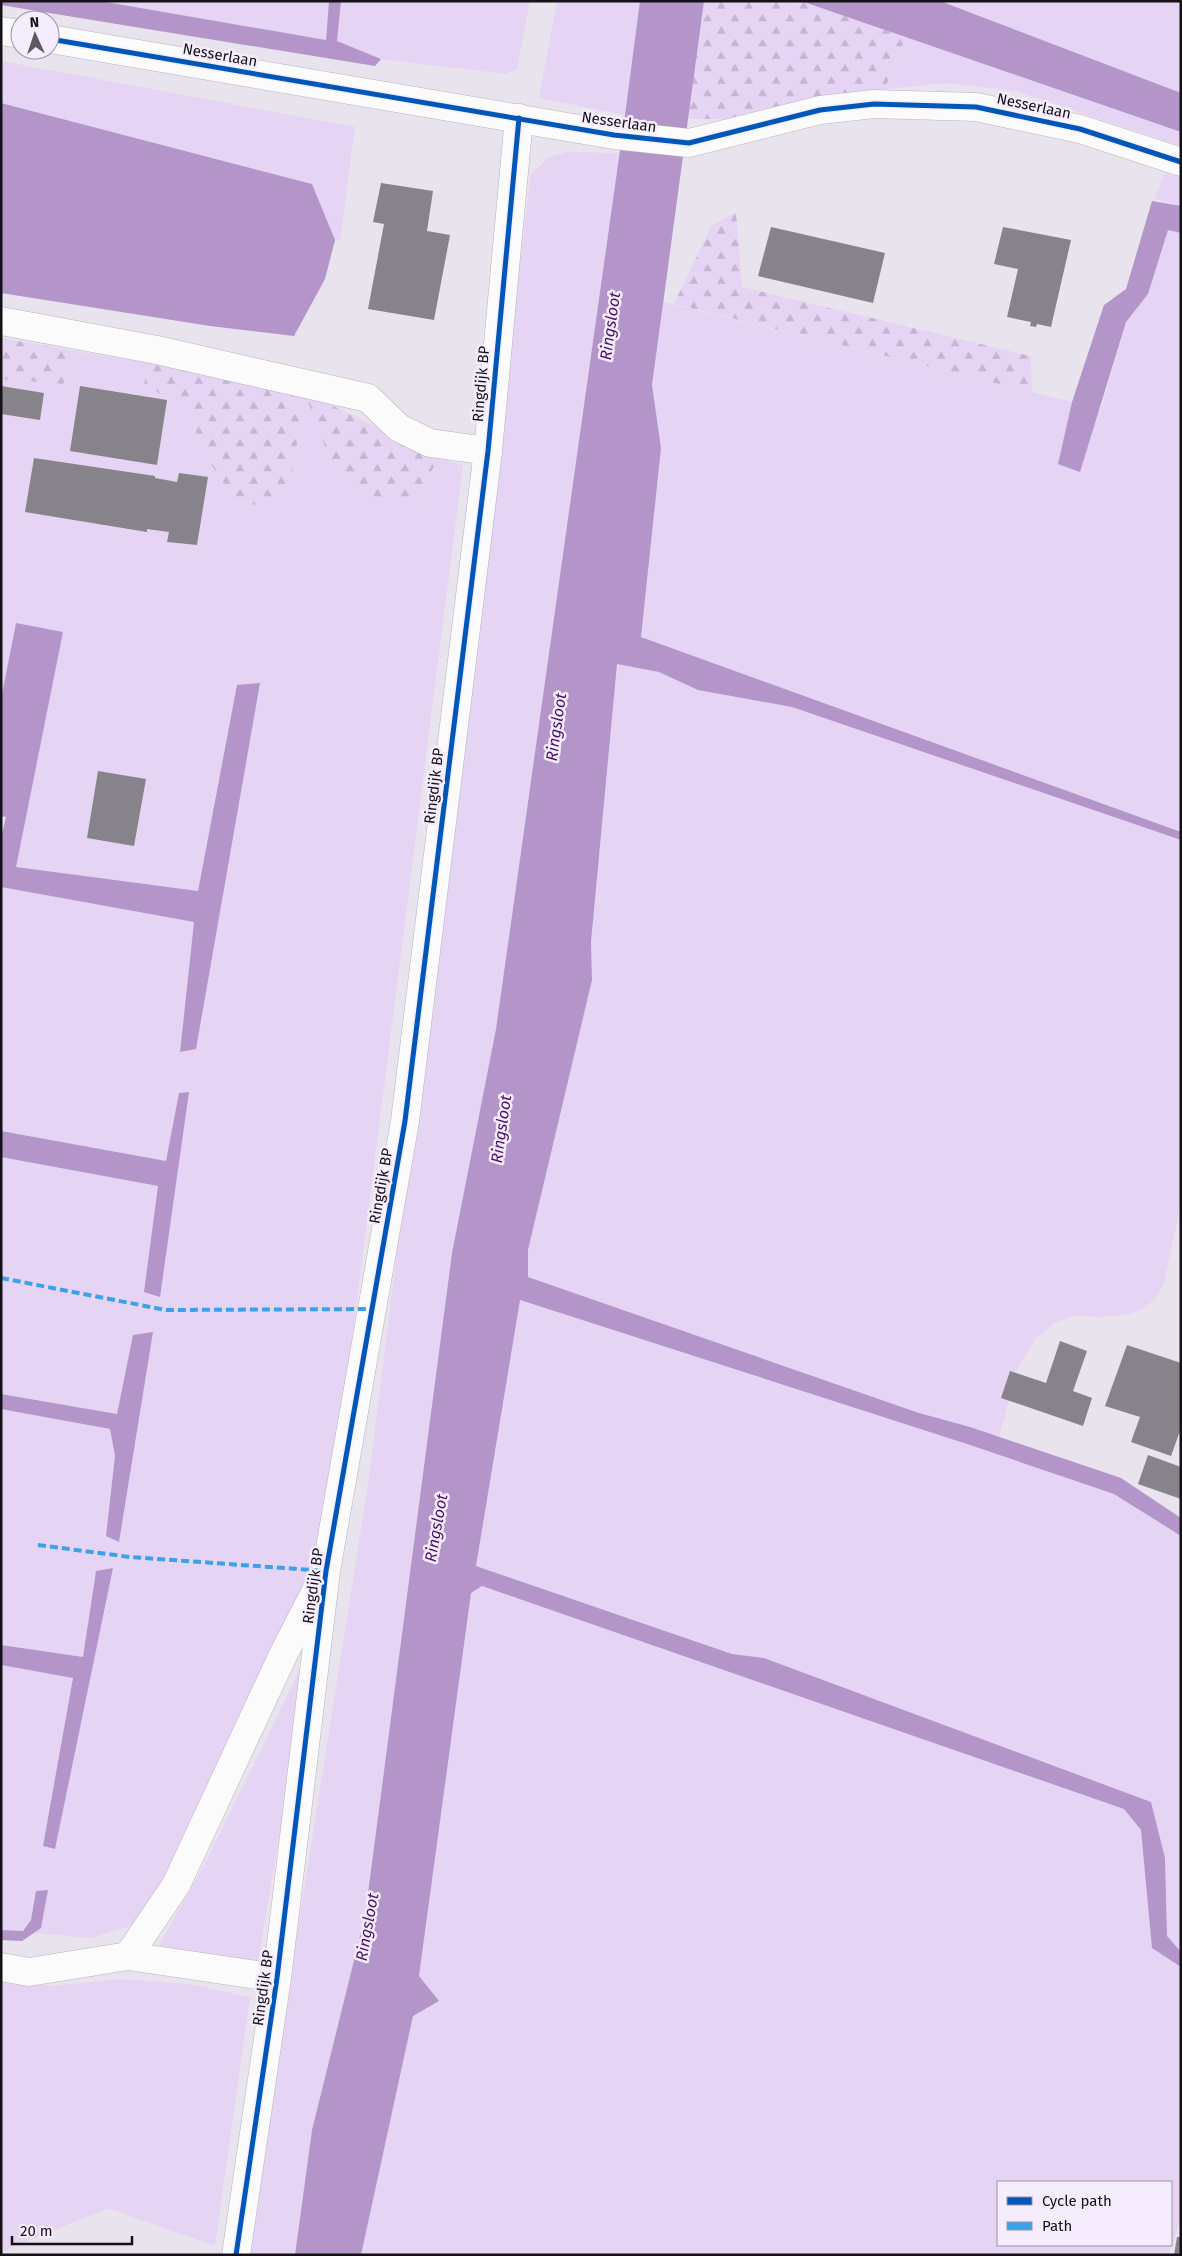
<svg xmlns="http://www.w3.org/2000/svg" width="1182" height="2256" viewBox="0 0 1182 2256" font-family="'Fira Sans',sans-serif">
	<style>
		.green { fill: #e6d4f5; fill-rule: evenodd }
		.forest { fill: url(#forest-firs) }
		.water { fill: #b395ca }
		.building { fill: #87838a }
		.lines { fill: none; stroke-linecap: round; stroke-linejoin: round }
		.minor-casing { stroke: #b6b3ba; stroke-width: 29 }
		.minor { stroke: #fcfbfc; stroke-width: 28 }
		.quiet { stroke: #3da1ea; stroke-width: 4; stroke-dasharray: 8 4; stroke-linecap: butt }
		.cycleway-casing { stroke: #f5ecfe; stroke-width: 8 }
		.cycleway { stroke: #0057b8; stroke-width: 5 }
		.labels { text-anchor: middle; dominant-baseline: central; stroke-width: 5; stroke-linejoin: round; paint-order: stroke }
		.street-label { font-size: 15px; fill: #141117; stroke: #f5ecfe }
		.water-label { font-size: 16px; font-style: italic; fill: #481069; stroke: #f5ecfe }
	</style>
	<defs>
		<pattern id="forest-firs" width="22" height="20" patternUnits="userSpaceOnUse" patternTransform="scale(1.25)"><rect width="22" height="20" fill="#e6d4f5"/><path d="M5 1l3.5 6h-7zM16 11l3.5 6h-7z" fill="#c4b5d1"/></pattern>
	</defs>
	<rect width="100%" height="100%" fill="#e8e3ec"/>
	<!-- green -->
	<g class="green">
		<path d="M 100,1 L 329,1 L 326,40 Z"/>
		<path d="M 341,1 L 530,1 L 517,69 L 506,74 L 381,59 L 337,41 Z"/>
		<path d="M 557,1 L 640,1 L 625,115 L 539,98 Z"/>
		<path d="M 940,1 L 1181,1 L 1181,93 Z"/>
		<path d="M 906,37 L 1181,132 L 1181,146 L 1016,91 L 947,83 L 885,89 Z"/>
		<path d="M 1,61 L 355,127 L 340,241 L 335,240 L 312,184 L 1,103 Z"/>
		<path d="M 567,152 L 620,153 L 496,1029 L 452,1253 L 365,1916 L 312,2130 L 295,2255 L 259,2255 L 247,2252 L 369,1478 L 531,174 L 549,157 Z"/>
		<path d="M 1165,173 L 1181,178 L 1181,206 L 1155,199 Z"/>
		<path d="M 1168,230 L 1181,233 L 1181,832 L 641,637 L 661,448 L 652,385 L 663,302 L 1072,402 L 1058,463 L 1101,409 L 1126,322 L 1148,294 Z"/>
		<path d="M 81,352 L 148,363 L 144,384 L 191,412 L 202,451 L 292,472 L 305,392 L 415,499 L 439,458 L 463,465 L 323,1567 L 147,1911 L 130,1926 L 91,1938 L 34,1933 L 41,1928 L 36,1891 L 31,1920 L 22,1931 L 1,1930 L 1,1665 L 73,1678 L 43,1846 L 54,1849 L 113,1568 L 96,1571 L 83,1657 L 1,1645 L 1,1409 L 110,1429 L 115,1456 L 106,1536 L 153,1332 L 133,1335 L 117,1414 L 1,1394 L 1,1157 L 158,1186 L 144,1291 L 189,1092 L 179,1093 L 166,1161 L 1,1131 L 1,887 L 194,922 L 180,1051 L 196,1049 L 237,685 L 198,891 L 15,867 L 63,632 L 16,624 L 1,699 L 1,379 L 63,384 Z"/>
		<path d="M 617,664 L 659,672 L 698,690 L 792,707 L 1181,840 L 1181,1203 L 1164,1283 L 1155,1299 L 1143,1309 L 1130,1314 L 1102,1317 L 1074,1316 L 1056,1322 L 1036,1338 L 1017,1370 L 999,1437 L 919,1413 L 528,1277 L 528,1250 L 592,980 L 591,942 Z"/>
		<path d="M 519,1300 L 967,1444 L 1114,1494 L 1181,1536 L 1181,1952 L 1167,1936 L 1165,1858 L 1151,1802 L 764,1658 L 732,1654 L 476,1566 Z"/>
		<path d="M 482,1586 L 1124,1809 L 1141,1830 L 1152,1948 L 1181,1967 L 1181,2220 L 1168,2255 L 361,2255 L 413,2016 L 439,2001 L 419,1977 L 471,1593 ZM 998,2182 L 1171,2182 L 1171,2245 L 998,2245 Z"/>
		<path d="M 311,1647 L 258,1962 L 156,1951 L 208,1858 Z"/>
		<path d="M 119,1979 L 189,1984 L 250,1997 L 215,2246 L 108,2208 L 1,2252 L 1,1980 L 53,1986 Z"/>
	</g>
	<!-- forest -->
	<g class="forest">
		<path d="M 704,1 L 801,1 L 906,37 L 885,89 L 849,93 L 728,119 L 686,119 Z"/>
		<path d="M 736,212 L 742,287 L 1031,356 L 1032,392 L 674,304 L 711,226 Z"/>
		<path d="M 1,338 L 81,352 L 63,384 L 1,379 Z"/>
		<path d="M 148,363 L 305,392 L 439,458 L 415,499 L 372,503 L 332,465 L 305,394 L 292,472 L 274,504 L 238,505 L 202,451 L 190,412 L 144,384 Z"/>
	</g>
	<!-- water -->
	<g class="water">
		<path d="M 1,1 L 100,1 L 326,40 L 329,1 L 341,1 L 337,41 L 381,59 L 375,66 L 37,11 L 1,5 Z"/>
		<path d="M 640,1 L 704,1 L 652,385 L 661,448 L 641,637 L 1181,832 L 1181,840 L 792,707 L 698,690 L 659,672 L 617,664 L 591,942 L 592,980 L 528,1250 L 528,1277 L 919,1413 L 970,1427 L 1121,1478 L 1181,1518 L 1181,1536 L 1114,1494 L 967,1444 L 520,1300 L 476,1566 L 732,1654 L 764,1658 L 1151,1802 L 1165,1858 L 1167,1936 L 1181,1952 L 1181,1967 L 1152,1948 L 1141,1830 L 1124,1809 L 482,1586 L 471,1593 L 419,1976 L 439,2001 L 413,2016 L 361,2255 L 295,2255 L 312,2130 L 365,1916 L 452,1253 L 496,1029 L 625,115 Z"/>
		<path d="M 801,1 L 940,1 L 1181,93 L 1181,132 Z"/>
		<path d="M 1,103 L 312,184 L 335,240 L 325,279 L 294,336 L 210,326 L 1,293 Z"/>
		<path d="M 1152,201 L 1181,206 L 1181,233 L 1168,230 L 1148,294 L 1126,322 L 1080,472 L 1058,464 L 1072,402 L 1104,305 L 1126,289 Z"/>
		<path d="M 16,623 L 63,632 L 16,867 L 198,891 L 237,685 L 260,683 L 196,1049 L 180,1052 L 194,922 L 1,887 L 1,839 L 6,817 L 1,816 L 1,699 Z"/>
		<path d="M 189,1092 L 160,1297 L 144,1292 L 158,1186 L 1,1157 L 1,1131 L 166,1161 L 179,1093 Z"/>
		<path d="M 153,1332 L 119,1542 L 106,1536 L 115,1456 L 110,1429 L 1,1409 L 1,1394 L 117,1414 L 133,1335 Z"/>
		<path d="M 113,1568 L 55,1849 L 43,1846 L 73,1678 L 1,1665 L 1,1645 L 83,1657 L 96,1571 Z"/>
		<path d="M 48,1890 L 41,1928 L 22,1941 L 1,1940 L 1,1930 L 23,1931 L 31,1920 L 36,1891 Z"/>
	</g>
	<!-- building -->
	<g class="building">
		<path d="M 381,183 L 433,191 L 427,231 L 450,235 L 434,320 L 368,309 L 384,224 L 373,222 Z"/>
		<path d="M 771,227 L 885,253 L 873,303 L 758,276 Z"/>
		<path d="M 1003,227 L 1071,240 L 1051,327 L 1037,324 L 1036,327 L 1030,326 L 1031,322 L 1007,317 L 1018,269 L 994,264 Z"/>
		<path d="M 1,386 L 44,393 L 40,420 L 1,414 Z"/>
		<path d="M 80,386 L 167,400 L 157,465 L 70,451 Z"/>
		<path d="M 34,458 L 155,476 L 155,478 L 177,482 L 179,473 L 208,477 L 197,545 L 167,542 L 169,532 L 147,529 L 147,532 L 25,512 Z"/>
		<path d="M 98,771 L 146,779 L 134,846 L 87,838 Z"/>
		<path d="M 1060,1341 L 1087,1351 L 1073,1391 L 1092,1398 L 1083,1426 L 1001,1398 L 1010,1371 L 1046,1383 Z"/>
		<path d="M 1127,1345 L 1181,1363 L 1181,1428 L 1171,1456 L 1131,1442 L 1140,1417 L 1105,1406 Z"/>
		<path d="M 1148,1455 L 1181,1467 L 1181,1499 L 1138,1484 Z"/>
		<path d="M 1177,2237 L 1181,2237 L 1181,2255 L 1174,2255 Z"/>
	</g>
	<g class="lines">
		<defs>
			<g id="minor">
				<path d="M 1,31 L 20,34"/>
				<path d="M 50,39 L 614,135 L 689,143 L 820,110 L 874,104 L 976,107 L 1080,129 L 1181,162"/>
				<path d="M 1,321 L 157,350 L 368,398 L 399,428 L 430,443 L 488,451"/>
				<path d="M 128,1956 L 176,1885 L 283,1655 L 318,1587"/>
				<path d="M 1,1967 L 29,1972 L 128,1956 L 277,1978"/>
				<path d="M 236,2255 L 277,1978 L 326,1571 L 405,1121 L 488,451 L 519,118"/>
			</g>
		</defs>
		<!-- minor casing -->
		<use href="#minor" class="minor-casing"/>
		<!-- minor -->
		<use href="#minor" class="minor"/>
		<!-- quiet -->
		<g class="quiet">
			<path d="M 1,1278 L 166,1310 L 372,1309"/>
			<path d="M 38,1545 L 130,1557 L 326,1571"/>
		</g>
		<defs>
			<g id="cycleway">
				<path d="M 50,39 L 614,135 L 689,143 L 820,110 L 874,104 L 976,107 L 1080,129 L 1181,162"/>
				<path d="M 236,2255 L 277,1978 L 326,1571 L 405,1121 L 488,451 L 519,118"/>
			</g>
		</defs>
		<!-- cycleway casing -->
		<use href="#cycleway" class="cycleway-casing"/>
		<!-- cycleway -->
		<use href="#cycleway" class="cycleway"/>
	</g>
	<g class="labels">
		<!-- street labels -->
		<g class="street-label">
			<text transform="translate(220 55) rotate(10)">Nesserlaan</text>
			<text transform="translate(1034 106) rotate(12)">Nesserlaan</text>
			<text transform="translate(619 122) rotate(8)">Nesserlaan</text>
			<text transform="translate(481 384) rotate(-85)">Ringdijk BP</text>
			<text transform="translate(434 786) rotate(-83)">Ringdijk BP</text>
			<text transform="translate(381 1186) rotate(-80)">Ringdijk BP</text>
			<text transform="translate(313 1586) rotate(-82)">Ringdijk BP</text>
			<text transform="translate(263 1988) rotate(-82)">Ringdijk BP</text>
		</g>
		<!-- water labels -->
		<g class="water-label">
			<text transform="translate(610 326) rotate(-82)">Ringsloot</text>
			<text transform="translate(556 727) rotate(-82)">Ringsloot</text>
			<text transform="translate(501 1129) rotate(-82)">Ringsloot</text>
			<text transform="translate(436 1528) rotate(-80)">Ringsloot</text>
			<text transform="translate(367 1927) rotate(-80)">Ringsloot</text>
		</g>
	</g>
	<!-- border -->
	<rect width="1182" height="2256" fill="none" stroke="#141117" stroke-width="5"/>
	<!-- legend -->
	<rect x="997" y="2181" width="175" height="65" fill="#f5ecfe" stroke="#9b94a2"/>
	<rect x="1007" y="2197" width="25" height="8" fill="#0057b8" stroke="#9b94a2"/>
	<text x="1042" y="2206" font-size="15" fill="#141117">Cycle path</text>
	<rect x="1007" y="2222" width="25" height="8" fill="#3da1ea" stroke="#9b94a2"/>
	<text x="1042" y="2231" font-size="15" fill="#141117">Path</text>
	<!-- north arrow -->
	<g transform="translate(35 35) rotate(357)"><circle r="24" fill="#f5ecfe" stroke="#9b94a2"/>
	<path d="M0-4L9 19L0 12L-9 19Z" fill="#5e5a62"/>
	<text y="-8" font-size="14" font-weight="bold" text-anchor="middle" fill="#141117">N</text>
	</g>
	<!-- scale -->
	<path d="M12 2236v8h120v-8" fill="none" stroke="#141117" stroke-width="2.5"/>
	<text x="20" y="2236" font-size="15" fill="#141117" stroke="#f5ecfe" stroke-width="4" paint-order="stroke">20 m</text>
</svg>
